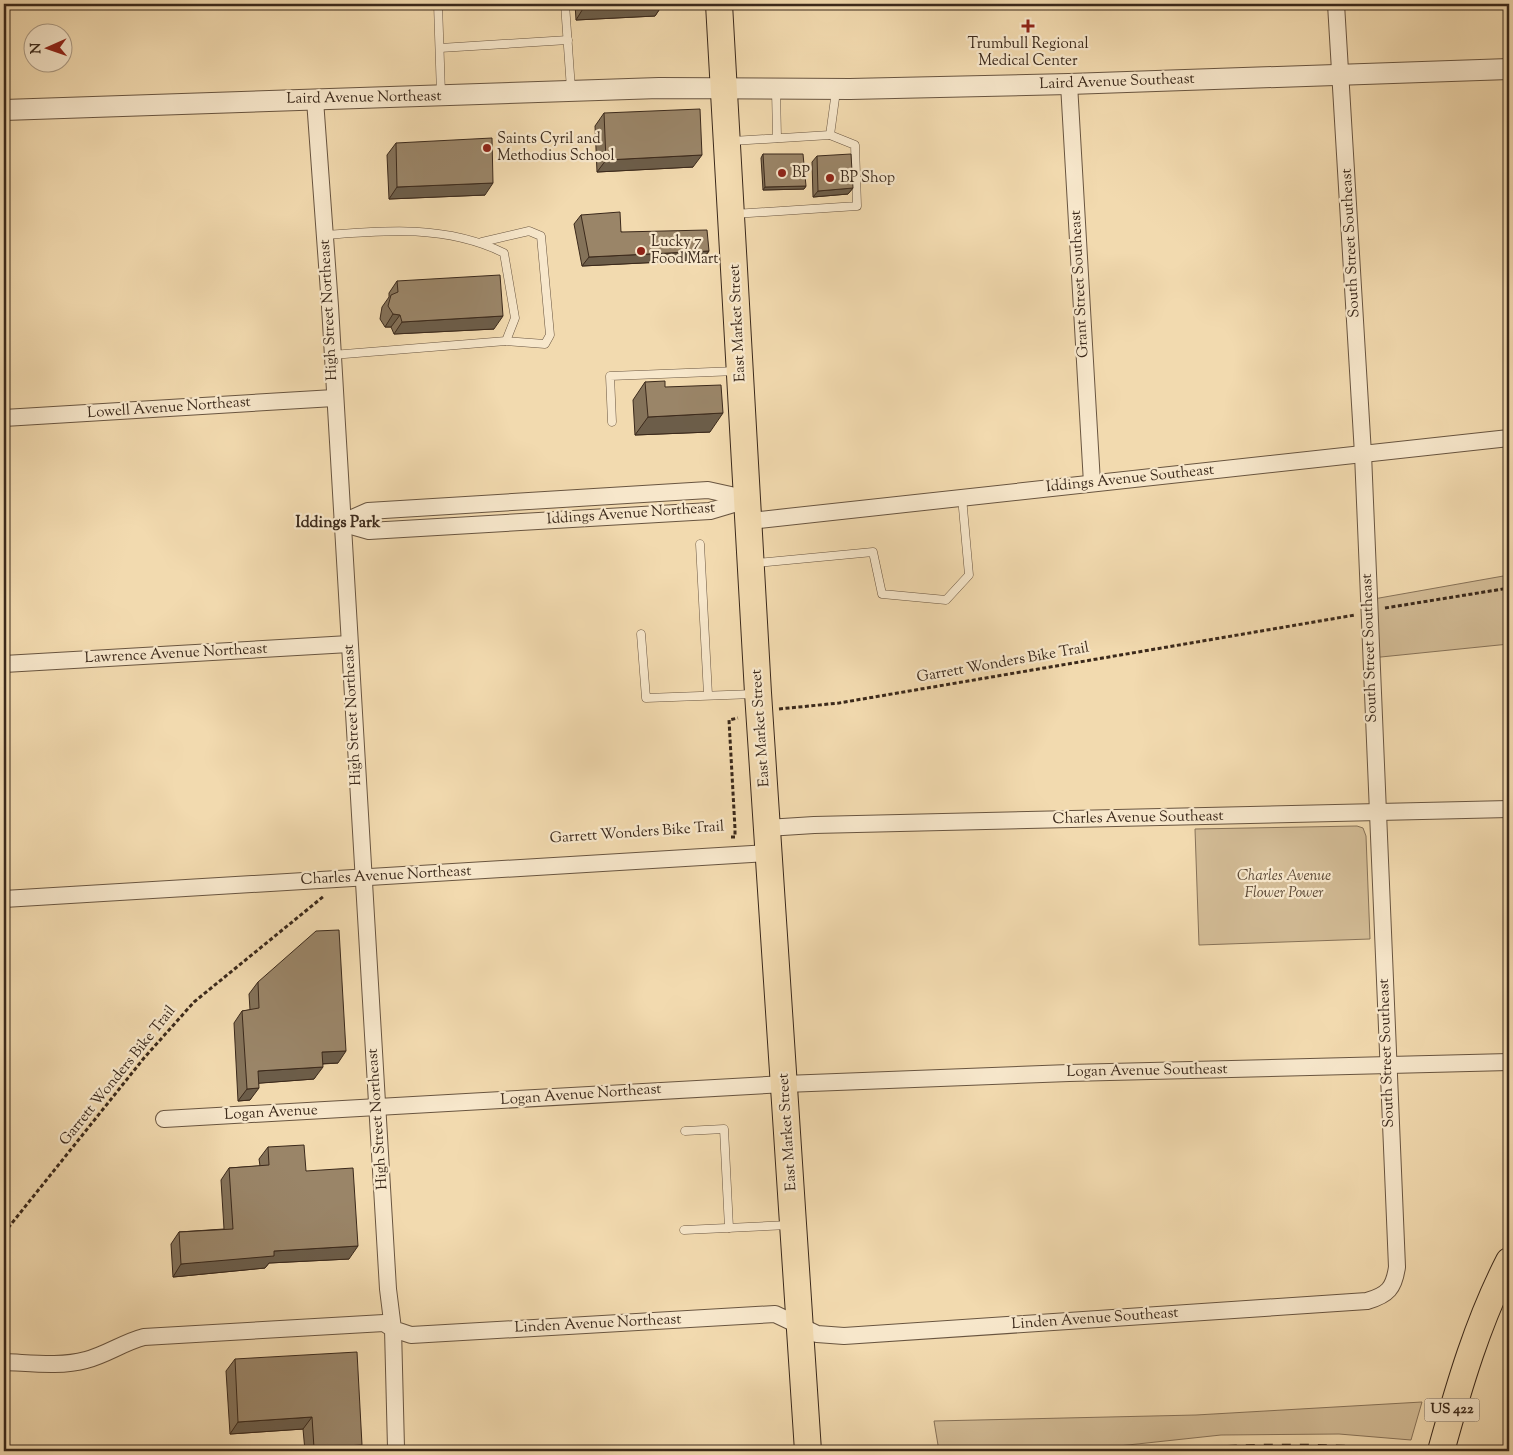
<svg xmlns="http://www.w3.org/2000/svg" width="1513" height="1455" viewBox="0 0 1513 1455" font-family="'Sorts Mill Goudy',serif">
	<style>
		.green { fill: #d3bc96; stroke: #877258 }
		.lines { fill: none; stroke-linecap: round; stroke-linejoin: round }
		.service-casing { stroke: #695540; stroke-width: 9 }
		.minor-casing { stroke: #695540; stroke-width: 18 }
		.tertiary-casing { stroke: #695540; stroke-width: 22 }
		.primary-casing { stroke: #3b291b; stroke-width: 28 }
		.path { stroke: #3b291b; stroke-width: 3; stroke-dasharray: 4 2.5; stroke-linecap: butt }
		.service { stroke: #f7e7cb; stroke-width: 8 }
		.minor { stroke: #f7e7cb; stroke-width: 16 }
		.tertiary { stroke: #f7e7cb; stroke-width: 20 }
		.primary { stroke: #f2daaf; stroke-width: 26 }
		.rail { stroke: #3b291b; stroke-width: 4; stroke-dasharray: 9 9; stroke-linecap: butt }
		.wall { fill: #847259; stroke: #3b291b }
		.shaded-wall { fill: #6c5d49; stroke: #3b291b }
		.building { fill: #9a8568; stroke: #3b291b }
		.poi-dot { fill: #8f2418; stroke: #f7e7cb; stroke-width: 2 }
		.labels { text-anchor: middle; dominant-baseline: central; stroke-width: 4.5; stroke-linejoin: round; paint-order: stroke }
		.shield { fill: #f7e7cb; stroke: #736250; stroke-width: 1 }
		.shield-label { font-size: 14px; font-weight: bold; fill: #3b291b }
		.poi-label { font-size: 15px; fill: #3b291b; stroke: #f7e7cb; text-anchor: start }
		.street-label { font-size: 15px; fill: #3b291b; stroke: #f7e7cb }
		.park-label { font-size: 15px; font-style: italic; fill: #594634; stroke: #f7e7cb }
		.neighbourhood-label { font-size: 16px; font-weight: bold; fill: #3b291b; stroke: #f7e7cb }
	</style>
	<rect width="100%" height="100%" fill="#f2daaf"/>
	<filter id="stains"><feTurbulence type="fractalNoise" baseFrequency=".004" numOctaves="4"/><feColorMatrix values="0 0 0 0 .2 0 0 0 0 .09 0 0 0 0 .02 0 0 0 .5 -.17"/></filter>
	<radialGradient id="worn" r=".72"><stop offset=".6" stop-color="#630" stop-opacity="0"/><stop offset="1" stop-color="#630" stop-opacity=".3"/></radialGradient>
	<!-- green -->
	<g class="green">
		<path d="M 1509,575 L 1509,644 L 1371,658 L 1368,600 Z"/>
		<path d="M 1357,826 L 1363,828 L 1366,836 L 1370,939 L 1199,945 L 1195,829 Z"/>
		<path d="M 1422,1402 L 1411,1440 L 1339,1434 L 1221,1435 L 1072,1451 L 939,1451 L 934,1421 L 1196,1415 Z"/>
	</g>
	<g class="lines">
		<defs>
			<g id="service">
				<path d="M 438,4 L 441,94"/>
				<path d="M 565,4 L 571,89"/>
				<path d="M 440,48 L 568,40"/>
				<path d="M 776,90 L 777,138"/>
				<path d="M 732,141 L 830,135 L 836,91"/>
				<path d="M 734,214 L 857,206 L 855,145 L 830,135"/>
				<path d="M 325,235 C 386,230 447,225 504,253 L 515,318 L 506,341"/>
				<path d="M 332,355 L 506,341 L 545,344 L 550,335 L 541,236 L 529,231 L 482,242"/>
				<path d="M 612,422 L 610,376 L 737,371"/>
				<path d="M 700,544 L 708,695"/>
				<path d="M 756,563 L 873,552 L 882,594 L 946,600 L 969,575 L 962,497"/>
				<path d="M 641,634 L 646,698 L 754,694"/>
				<path d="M 685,1131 L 724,1129 L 729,1228"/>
				<path d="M 684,1230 L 789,1225"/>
			</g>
			<g id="minor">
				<path d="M 1069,84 L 1092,483"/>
				<path d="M 315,100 L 330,306 L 388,1289 L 393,1329 L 411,1335 L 775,1314 L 817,1334 L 844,1336 L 1367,1301 C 1388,1295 1394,1288 1397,1267 L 1363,454 L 1336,4"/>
				<path d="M 4,418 L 334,398"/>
				<path d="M 750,521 L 1509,438"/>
				<path d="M 341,523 L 368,511 L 708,490 L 749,499"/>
				<path d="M 341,523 L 369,531 L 710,511 L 747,500"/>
				<path d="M 4,664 L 349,644"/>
				<path d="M 767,828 L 814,825 L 1509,809"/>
				<path d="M 4,899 L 769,853"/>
				<path d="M 164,1119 L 785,1084 L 1069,1073 L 1509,1062"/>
				<path d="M 5,1362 C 31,1363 61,1367 86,1360 C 106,1355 124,1342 144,1337 L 384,1323 L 393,1329 L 396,1448"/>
			</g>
			<path id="tertiary" d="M 4,110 L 659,88 L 850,89 L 1069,84 L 1509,69"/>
			<g id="primary">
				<path d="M 719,4 L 758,693 L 808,1451"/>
				<path d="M 1441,1451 C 1459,1386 1478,1321 1509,1261"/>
			</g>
		</defs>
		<!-- service casing -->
		<use href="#service" class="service-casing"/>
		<!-- minor casing -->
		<use href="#minor" class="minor-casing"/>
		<!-- tertiary casing -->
		<use href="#tertiary" class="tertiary-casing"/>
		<!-- primary casing -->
		<use href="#primary" class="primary-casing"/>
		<!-- path -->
		<g class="path">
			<path d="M 1385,608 L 1509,588"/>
			<path d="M 779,709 L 839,703 L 1355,615"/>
			<path d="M 731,837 L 735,837 L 735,829 L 729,720 L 738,718"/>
			<path d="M 4,1233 L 144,1058 L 194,1002 L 324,896"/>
		</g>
		<!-- service -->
		<use href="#service" class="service"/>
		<!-- minor -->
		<use href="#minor" class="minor"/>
		<!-- tertiary -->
		<use href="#tertiary" class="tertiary"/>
		<!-- primary -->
		<use href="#primary" class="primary"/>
		<!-- rail -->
		<path class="rail" d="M 1174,1451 C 1258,1442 1343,1446 1427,1451"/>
	</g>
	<!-- wall -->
	<g class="wall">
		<path d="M 575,4 L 663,4 L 655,16 L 576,20 Z"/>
		<path d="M 604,113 L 693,167 L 597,172 L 595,126 Z"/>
		<path d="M 396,143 L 485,195 L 389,199 L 387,155 Z"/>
		<path d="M 763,154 L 806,186 L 804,189 L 763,190 L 761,158 Z"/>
		<path d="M 817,156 L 853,188 L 848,194 L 813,197 L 812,162 Z"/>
		<path d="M 581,215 L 621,232 L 709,251 L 702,260 L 582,266 L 574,224 Z"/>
		<path d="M 397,281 L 494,329 L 394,334 L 391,327 L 385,327 L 380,319 L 382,307 L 389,297 L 389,293 Z"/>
		<path d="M 645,382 L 665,387 L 710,432 L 635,435 L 633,400 Z"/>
		<path d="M 258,982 L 338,1063 L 323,1064 L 314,1079 L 259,1083 L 250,1100 L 238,1101 L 234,1023 L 242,1011 L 250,1010 L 249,994 Z"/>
		<path d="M 268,1147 L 306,1171 L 349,1259 L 269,1263 L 265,1268 L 173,1277 L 171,1244 L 179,1232 L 224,1229 L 221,1180 L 229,1168 L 260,1166 L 259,1159 Z"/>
		<path d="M 235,1359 L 358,1451 L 305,1451 L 303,1429 L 230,1434 L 226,1371 Z"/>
	</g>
	<!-- shaded-wall -->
	<g class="shaded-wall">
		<path d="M 663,4 L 655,16 L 576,20 L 584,7 Z"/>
		<path d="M 702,155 L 693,167 L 597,172 L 606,160 Z"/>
		<path d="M 493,183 L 485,195 L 389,199 L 397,187 Z"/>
		<path d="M 806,186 L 804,189 L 763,190 L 765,187 Z"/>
		<path d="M 853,188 L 848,194 L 813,197 L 818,191 Z"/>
		<path d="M 709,251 L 702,260 L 582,266 L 589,257 Z"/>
		<path d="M 393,314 L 400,315 L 391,327 L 385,327 Z"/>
		<path d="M 503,316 L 494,329 L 394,334 L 402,322 Z"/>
		<path d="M 723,413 L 710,432 L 635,435 L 648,417 Z"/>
		<path d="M 346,1051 L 338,1063 L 314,1064 L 322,1052 Z"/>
		<path d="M 323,1067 L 314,1079 L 249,1084 L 258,1071 Z"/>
		<path d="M 259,1088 L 250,1100 L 238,1101 L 247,1089 Z"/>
		<path d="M 358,1246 L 349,1259 L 269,1263 L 265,1268 L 173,1277 L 181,1264 L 274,1251 Z"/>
		<path d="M 312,1417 L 303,1429 L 230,1434 L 238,1422 Z"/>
		<path d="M 362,1445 L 358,1451 L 312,1451 L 314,1448 Z"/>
	</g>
	<!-- building -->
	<g class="building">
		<path d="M 584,4 L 661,4 L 584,7 Z"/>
		<path d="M 700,109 L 702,155 L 606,160 L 604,113 Z"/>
		<path d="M 492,138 L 493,183 L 397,187 L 396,143 Z"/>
		<path d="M 763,154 L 803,154 L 806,186 L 765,187 Z"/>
		<path d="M 851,154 L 853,188 L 818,191 L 817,156 Z"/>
		<path d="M 620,212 L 621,232 L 707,230 L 709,251 L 589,257 L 581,215 Z"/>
		<path d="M 500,275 L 503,316 L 402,322 L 400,315 L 393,314 L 388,306 L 391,295 L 398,292 L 397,281 Z"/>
		<path d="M 665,381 L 665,387 L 721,385 L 723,413 L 648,417 L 645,382 Z"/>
		<path d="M 339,930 L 346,1051 L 322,1052 L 323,1067 L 258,1071 L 259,1088 L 247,1089 L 242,1011 L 259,1008 L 258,982 L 316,931 Z"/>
		<path d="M 304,1145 L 306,1171 L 353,1168 L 358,1246 L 274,1251 L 274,1256 L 181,1264 L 179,1232 L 233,1229 L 229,1168 L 269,1165 L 268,1147 Z"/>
		<path d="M 357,1352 L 362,1445 L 314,1448 L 312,1417 L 238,1422 L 235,1359 Z"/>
	</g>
	<!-- markers -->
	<g class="poi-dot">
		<path d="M1025.5 18.5h5v5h5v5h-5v5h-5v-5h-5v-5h5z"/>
		<circle cx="487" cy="148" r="5"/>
		<circle cx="782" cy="173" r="5"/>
		<circle cx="830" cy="178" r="5"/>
		<circle cx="641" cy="251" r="5"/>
	</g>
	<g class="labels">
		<!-- shield labels -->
		<rect class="shield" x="1424.5" y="1398.5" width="55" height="23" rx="4"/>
		<g class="shield-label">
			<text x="1452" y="1410">US 422</text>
		</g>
		<!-- poi labels -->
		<g class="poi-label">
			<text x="1028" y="44" text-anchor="middle">Trumbull Regional<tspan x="1028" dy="17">Medical Center</tspan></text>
			<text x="497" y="139">Saints Cyril and<tspan x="497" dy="17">Methodius School</tspan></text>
			<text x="792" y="173">BP</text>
			<text x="840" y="178">BP Shop</text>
			<text x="651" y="242">Lucky 7<tspan x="651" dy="17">Food Mart</tspan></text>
		</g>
		<!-- street labels -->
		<g class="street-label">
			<text transform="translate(1117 82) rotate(-2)">Laird Avenue Southeast</text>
			<text transform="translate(364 98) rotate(-1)">Laird Avenue Northeast</text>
			<text transform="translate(1351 243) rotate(-93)">South Street Southeast</text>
			<text transform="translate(1080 284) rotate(-93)">Grant Street Southeast</text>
			<text transform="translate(329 310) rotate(-93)">High Street Northeast</text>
			<text transform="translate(738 323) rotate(-93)">East Market Street</text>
			<text transform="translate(169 408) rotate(-4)">Lowell Avenue Northeast</text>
			<text transform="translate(1130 479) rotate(-6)">Iddings Avenue Southeast</text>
			<text transform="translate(631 514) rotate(-4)">Iddings Avenue Northeast</text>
			<text transform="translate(1370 648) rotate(-92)">South Street Southeast</text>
			<text transform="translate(176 654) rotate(-3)">Lawrence Avenue Northeast</text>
			<text transform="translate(1003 663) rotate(-10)">Garrett Wonders Bike Trail</text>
			<text transform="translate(353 715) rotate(-93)">High Street Northeast</text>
			<text transform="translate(761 728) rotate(-94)">East Market Street</text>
			<text transform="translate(1138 818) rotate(-1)">Charles Avenue Southeast</text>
			<text transform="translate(637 833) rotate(-4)">Garrett Wonders Bike Trail</text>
			<text transform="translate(386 876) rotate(-3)">Charles Avenue Northeast</text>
			<text transform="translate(1387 1053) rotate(-92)">South Street Southeast</text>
			<text transform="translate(1147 1071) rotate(-1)">Logan Avenue Southeast</text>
			<text transform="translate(118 1076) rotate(-51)">Garrett Wonders Bike Trail</text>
			<text transform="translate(581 1095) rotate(-4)">Logan Avenue Northeast</text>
			<text transform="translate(271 1113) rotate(-3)">Logan Avenue</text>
			<text transform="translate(378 1119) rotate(-94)">High Street Northeast</text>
			<text transform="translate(788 1132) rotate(-94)">East Market Street</text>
			<text transform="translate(1095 1319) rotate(-4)">Linden Avenue Southeast</text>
			<text transform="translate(598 1324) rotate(-3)">Linden Avenue Northeast</text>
		</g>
		<!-- park labels -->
		<g class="park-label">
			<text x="1284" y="876">Charles Avenue<tspan x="1284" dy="17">Flower Power</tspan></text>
		</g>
		<!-- neighbourhood labels -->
		<g class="neighbourhood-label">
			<text x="338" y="523">Iddings Park</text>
		</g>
	</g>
	<!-- margin -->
	<rect width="1513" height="1455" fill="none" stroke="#f2daaf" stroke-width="20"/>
	<rect x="5" y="5" width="1503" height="1445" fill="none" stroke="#3b291b" stroke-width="2.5"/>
	<rect x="10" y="10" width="1493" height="1435" fill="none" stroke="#3b291b"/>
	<!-- north arrow -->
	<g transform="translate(48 48) rotate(268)"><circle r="24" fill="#f7e7cb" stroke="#ac9b85"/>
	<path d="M0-4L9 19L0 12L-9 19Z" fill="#8f2418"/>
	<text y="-8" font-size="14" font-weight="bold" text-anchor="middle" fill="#3b291b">N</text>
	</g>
	<rect width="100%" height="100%" filter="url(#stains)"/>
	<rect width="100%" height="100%" fill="url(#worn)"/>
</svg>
